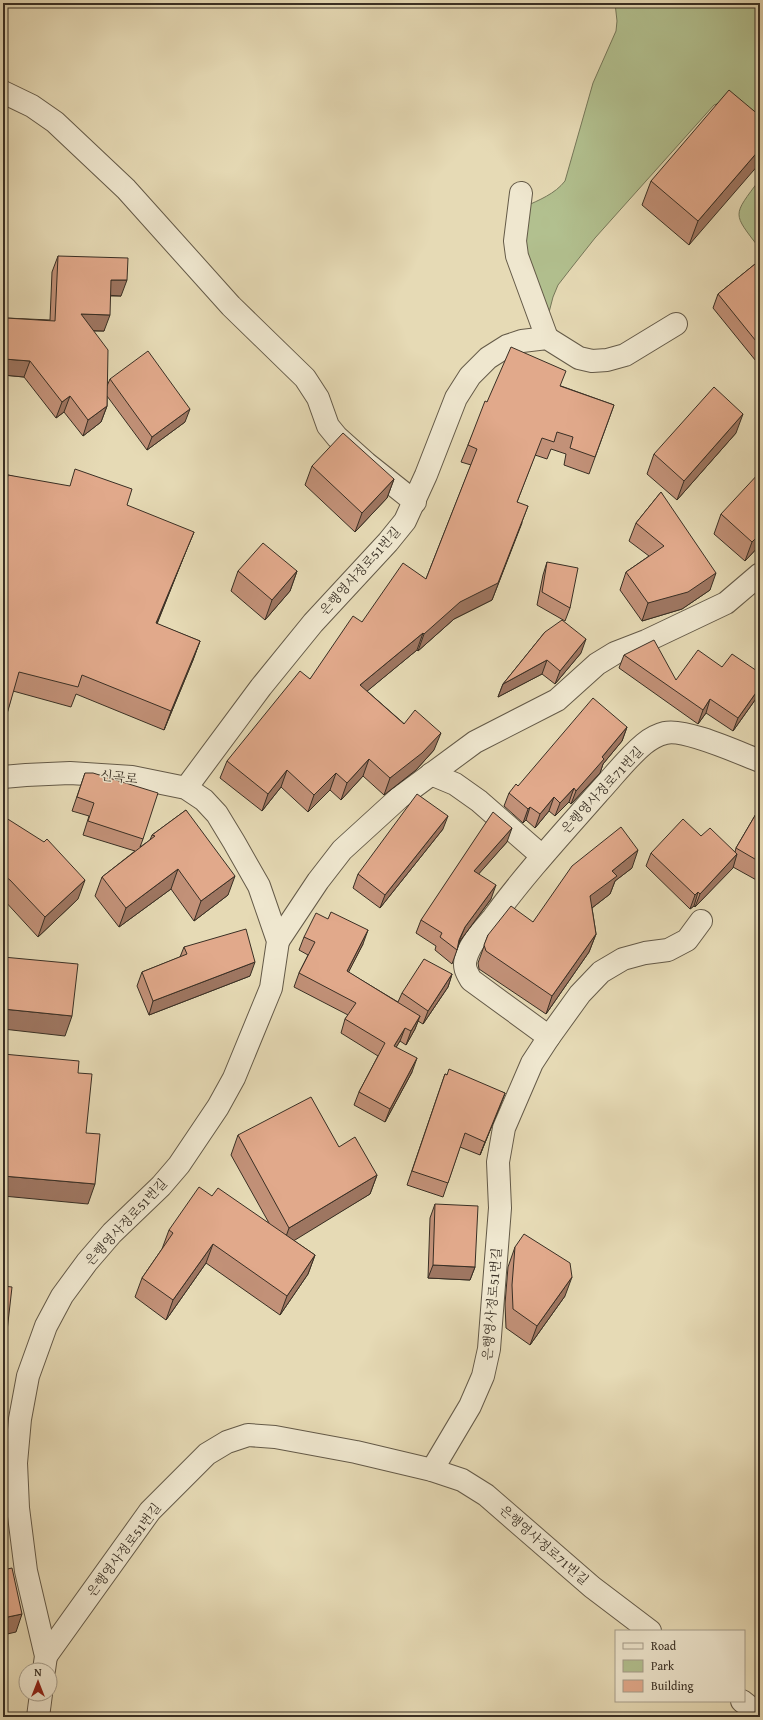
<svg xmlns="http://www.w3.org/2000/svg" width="763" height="1720" viewBox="0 0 763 1720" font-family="'Gentium Book Plus','Noto Serif KR',serif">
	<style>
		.green { fill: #b2c08f; stroke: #76785a }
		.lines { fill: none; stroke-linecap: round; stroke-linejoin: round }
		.minor-casing { stroke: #645a48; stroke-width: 24 }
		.minor { stroke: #efe7cf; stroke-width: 22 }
		.wall { fill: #c29178; stroke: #392f24 }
		.shaded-wall { fill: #9e7661; stroke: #392f24 }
		.building { fill: #e1a98b; stroke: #392f24 }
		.labels { text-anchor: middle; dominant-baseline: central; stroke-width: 3; stroke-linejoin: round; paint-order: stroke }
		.street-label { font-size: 13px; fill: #392f24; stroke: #efe7cf }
	</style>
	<rect width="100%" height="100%" fill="#e6dab5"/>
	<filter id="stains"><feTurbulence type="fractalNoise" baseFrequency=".005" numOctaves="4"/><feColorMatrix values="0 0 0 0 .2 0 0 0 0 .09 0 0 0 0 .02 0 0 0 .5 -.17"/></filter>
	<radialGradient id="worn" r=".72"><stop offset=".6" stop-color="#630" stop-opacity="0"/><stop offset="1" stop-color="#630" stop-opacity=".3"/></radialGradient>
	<!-- green -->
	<g class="green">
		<path d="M 615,3 L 760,3 L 760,129 L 725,101 L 714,105 L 595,238 L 572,267 L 558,285 L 553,297 L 547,320 L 527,263 L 524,207 C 539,200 555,194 565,181 L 593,83 L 616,31 L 617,21 Z"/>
		<path d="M 760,179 L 760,249 C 732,212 732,217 760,179 Z"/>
	</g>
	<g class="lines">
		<defs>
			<g id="minor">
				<path d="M 3,92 L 32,106 L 55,122 L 126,189 L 231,306 L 305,378 L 318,398 L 328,426 L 337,437 L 366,463 L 415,502"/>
				<path d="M 521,193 L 515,241 L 517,256 L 547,338"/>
				<path d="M 431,774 L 455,784 L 479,801 L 542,856"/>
				<path d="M 3,777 L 26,775 L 70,773 L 132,777 L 186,788 L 204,800 L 217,814 L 234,842 L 259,886 L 278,941 L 271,988 L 234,1078 L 218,1107 L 179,1165 L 161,1186 L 112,1233 L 87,1262 L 62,1296 L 46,1326 L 28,1376 L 20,1419 L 16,1463 L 18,1508 L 26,1571 L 46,1656 L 44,1670"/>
				<path d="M 186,788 L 261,687 L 313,623 L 388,542 L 405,521 L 426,475 L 456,398 L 470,376 L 488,358 L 507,346 L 522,341 L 547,338 L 579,358 L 592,361 L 607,360 L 625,355 L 676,324"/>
				<path d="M 278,941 L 318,881 L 342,850 L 399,798 L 475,742 L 557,700 L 597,664 L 615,653 L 646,641 L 726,603 L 760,574"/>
				<path d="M 549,1037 L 471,980 C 467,973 463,967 466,958 C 470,943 483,930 493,918 C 525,874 562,834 598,793 C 613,777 627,758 644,744 C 650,739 657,735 665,733 C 685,728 739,753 760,761"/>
				<path d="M 432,1470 L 470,1406 L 483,1376 L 489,1349 L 500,1208 L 498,1162 L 504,1128 L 532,1063 L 549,1037 L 580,994 L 601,972 L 623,959 L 645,953 L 668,950 L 687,940 L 701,921"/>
				<path d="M 46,1656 L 150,1511 L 207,1454 L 227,1442 L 248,1435 L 275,1437 L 356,1452 L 432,1470 L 462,1480 L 486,1495 L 592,1587 L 650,1631"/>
				<path d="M 742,1701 L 760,1715"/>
				<path d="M 38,1717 L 41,1694"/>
			</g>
		</defs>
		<!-- minor casing -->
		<use href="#minor" class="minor-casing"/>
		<!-- minor -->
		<use href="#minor" class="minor"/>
	</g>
	<!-- wall -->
	<g class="wall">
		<path d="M 760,116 L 689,245 L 642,205 L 651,181 Z"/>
		<path d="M 58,256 L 121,296 L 110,296 L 104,331 L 93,331 L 107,386 L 110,379 L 185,422 L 147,450 L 107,396 L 107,406 L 101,422 L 83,436 L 64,412 L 56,418 L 24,377 L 3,375 L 3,326 L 6,318 L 50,320 L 52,272 Z"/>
		<path d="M 760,260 L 760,366 L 713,308 L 718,294 Z"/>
		<path d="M 561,386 L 614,405 L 589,474 L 564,465 L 566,454 L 551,449 L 547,459 L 535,455 L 517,502 L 522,523 L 492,600 L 454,619 L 418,651 L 417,650 L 367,691 L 434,750 L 416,770 L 384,795 L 363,776 L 341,800 L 330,790 L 308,812 L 281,787 L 262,811 L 220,778 L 227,761 L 310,679 L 362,622 L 426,579 L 471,465 L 461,462 L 468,445 L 487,402 Z"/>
		<path d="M 736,433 L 677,500 L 647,474 L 654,454 Z"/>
		<path d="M 312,466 L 394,479 L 387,498 L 355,532 L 305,485 Z"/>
		<path d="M 8,475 L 127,505 L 186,551 L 157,624 L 200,641 L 193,660 L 164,730 L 76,694 L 71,707 L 13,691 L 3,728 L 3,488 Z"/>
		<path d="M 661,492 L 710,590 L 682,609 L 642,621 L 620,590 L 626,572 L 649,556 L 629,541 L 636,523 Z"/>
		<path d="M 721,514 L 760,545 L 745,561 L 714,534 Z"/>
		<path d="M 547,562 L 570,608 L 565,621 L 537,605 L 543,575 Z"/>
		<path d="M 238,571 L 297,571 L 290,591 L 265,620 L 231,591 Z"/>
		<path d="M 545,632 L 581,653 L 555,684 L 542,674 L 498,697 L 503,684 Z"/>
		<path d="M 624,655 L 676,680 L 722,667 L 760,673 L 760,693 L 733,731 L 706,713 L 698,724 L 619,668 Z"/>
		<path d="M 627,727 L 622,741 L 603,764 L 600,773 L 571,804 L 569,802 L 555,816 L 549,811 L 535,828 L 526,820 L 523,823 L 504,806 L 509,793 L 518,786 Z"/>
		<path d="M 85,773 L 143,839 L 140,847 L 150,840 L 152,835 L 186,810 L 228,895 L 194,921 L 171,889 L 119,927 L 95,896 L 102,877 L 135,851 L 83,835 L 89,816 L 72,811 Z"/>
		<path d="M 760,807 L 760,882 L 733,867 L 695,907 L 694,906 L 690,909 L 646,866 L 651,853 L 701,836 L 735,852 L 736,848 Z"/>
		<path d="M 3,816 L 78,899 L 38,937 L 3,899 Z"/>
		<path d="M 443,829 L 380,908 L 353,888 L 358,874 Z"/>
		<path d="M 507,842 L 478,874 L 491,899 L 460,941 L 457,950 L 452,964 L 435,950 L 436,946 L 416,933 L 421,920 Z"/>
		<path d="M 632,868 L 615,881 L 610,894 L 592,908 L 596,934 L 589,952 L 546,1014 L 479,969 L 478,963 L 488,935 L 533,922 Z"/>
		<path d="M 304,937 L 363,944 L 348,972 L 398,1002 L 402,993 L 452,974 L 448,987 L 423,1024 L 418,1021 L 415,1029 L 406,1045 L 400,1041 L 396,1047 L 412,1072 L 385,1122 L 354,1105 L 359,1092 L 378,1056 L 341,1033 L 345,1019 L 348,1015 L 294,987 L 299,973 L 308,955 L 299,950 Z"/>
		<path d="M 184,947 L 250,976 L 149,1015 L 137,986 L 142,972 L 180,957 Z"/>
		<path d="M 445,1074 L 505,1093 L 480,1155 L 460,1147 L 443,1197 L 407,1185 Z"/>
		<path d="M 238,1135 L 339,1147 L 377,1175 L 370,1194 L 293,1240 L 315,1255 L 308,1274 L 280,1315 L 206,1263 L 166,1320 L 135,1297 L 142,1278 L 162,1249 L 169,1230 L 212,1196 L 269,1223 L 231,1155 Z"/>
		<path d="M 435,1204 L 475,1267 L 470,1280 L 428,1278 L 430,1218 Z"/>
		<path d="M 515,1247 L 565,1296 L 530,1345 L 506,1328 L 505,1304 L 508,1267 Z"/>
	</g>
	<!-- shaded-wall -->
	<g class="shaded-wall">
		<path d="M 760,149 L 760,163 L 689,245 L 698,221 Z"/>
		<path d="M 111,280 L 127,280 L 121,296 L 105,295 Z"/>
		<path d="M 81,314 L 110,315 L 104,331 L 75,330 Z"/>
		<path d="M 4,359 L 30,361 L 24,377 L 3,375 L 3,361 Z"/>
		<path d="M 70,396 L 64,412 L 56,418 L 62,402 Z"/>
		<path d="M 107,406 L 101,422 L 83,436 L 88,420 Z"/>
		<path d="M 190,409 L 185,422 L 147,450 L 152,437 Z"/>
		<path d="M 743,414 L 736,433 L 677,500 L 684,481 Z"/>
		<path d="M 394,479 L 387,498 L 355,532 L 362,513 Z"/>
		<path d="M 528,506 L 492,600 L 454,619 L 418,651 L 424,634 Z"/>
		<path d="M 194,532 L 186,551 L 149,643 L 156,623 Z"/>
		<path d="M 760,534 L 760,545 L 745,561 L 752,542 Z"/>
		<path d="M 297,571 L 290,591 L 265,620 L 272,600 Z"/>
		<path d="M 716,573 L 710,590 L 682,609 L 642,621 L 648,603 Z"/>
		<path d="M 423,633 L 417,650 L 354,702 L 360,685 Z"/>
		<path d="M 586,639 L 581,653 L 555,684 L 560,671 Z"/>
		<path d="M 200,641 L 193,660 L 164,730 L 171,711 Z"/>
		<path d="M 547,660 L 542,674 L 498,697 L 503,684 Z"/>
		<path d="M 760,687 L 760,693 L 733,731 L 738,718 Z"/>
		<path d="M 710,699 L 706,713 L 698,724 L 703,710 Z"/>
		<path d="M 627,727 L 622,741 L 603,764 L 600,773 L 571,804 L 576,791 L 602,757 Z"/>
		<path d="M 441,733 L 434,750 L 416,770 L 384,795 L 390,778 Z"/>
		<path d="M 369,759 L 363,776 L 341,800 L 347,783 Z"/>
		<path d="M 287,770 L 281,787 L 262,811 L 268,794 Z"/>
		<path d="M 336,773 L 330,790 L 308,812 L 314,795 Z"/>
		<path d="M 574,788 L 569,802 L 555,816 L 560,803 Z"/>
		<path d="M 554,797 L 549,811 L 535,828 L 540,814 Z"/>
		<path d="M 530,807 L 526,820 L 523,823 L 528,809 Z"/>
		<path d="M 448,816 L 443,829 L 380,908 L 385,895 Z"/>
		<path d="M 512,828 L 507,842 L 469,885 L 474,871 Z"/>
		<path d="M 638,850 L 632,868 L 615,881 L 610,894 L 584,914 L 590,896 L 612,871 Z"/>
		<path d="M 737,854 L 733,868 L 695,907 L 700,894 Z"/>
		<path d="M 178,869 L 171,889 L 119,927 L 126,908 Z"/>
		<path d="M 235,876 L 228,895 L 194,921 L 201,901 Z"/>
		<path d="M 85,880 L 78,899 L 38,937 L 45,917 Z"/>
		<path d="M 496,885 L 491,899 L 460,941 L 456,949 L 465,927 Z"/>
		<path d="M 698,892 L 694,906 L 690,909 L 695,895 Z"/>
		<path d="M 368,930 L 363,944 L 342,985 L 347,971 Z"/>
		<path d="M 596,934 L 589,952 L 546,1014 L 552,996 Z"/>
		<path d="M 255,962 L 250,976 L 149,1015 L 153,1001 Z"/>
		<path d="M 452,974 L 448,987 L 423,1024 L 428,1011 Z"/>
		<path d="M 3,1009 L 72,1016 L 65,1036 L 3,1029 Z"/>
		<path d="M 420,1016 L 415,1029 L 406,1045 L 411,1031 Z"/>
		<path d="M 405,1028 L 400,1041 L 389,1059 L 394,1046 Z"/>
		<path d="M 417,1058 L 412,1072 L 385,1122 L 390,1109 Z"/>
		<path d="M 505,1093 L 500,1106 L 480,1155 L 485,1142 Z"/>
		<path d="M 377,1175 L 370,1194 L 282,1248 L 289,1228 Z"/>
		<path d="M 3,1176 L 95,1184 L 88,1204 L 3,1196 Z"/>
		<path d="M 213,1244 L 206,1263 L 166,1320 L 173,1300 Z"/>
		<path d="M 315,1255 L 308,1274 L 280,1315 L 287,1296 Z"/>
		<path d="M 433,1265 L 475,1267 L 470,1280 L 428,1278 Z"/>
		<path d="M 572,1277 L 565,1296 L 530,1345 L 537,1326 Z"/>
		<path d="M 22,1614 L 16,1632 L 3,1635 L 3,1618 Z"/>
	</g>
	<!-- building -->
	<g class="building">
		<path d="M 729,90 L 760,116 L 760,149 L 698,221 L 651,181 Z"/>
		<path d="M 58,256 L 128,258 L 127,280 L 111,280 L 110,315 L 81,314 L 108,350 L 107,406 L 88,420 L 70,396 L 62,402 L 30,361 L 4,359 L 6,318 L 55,321 Z"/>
		<path d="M 760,260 L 760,346 L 718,294 Z"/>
		<path d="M 511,347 L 566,371 L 560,386 L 614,405 L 595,457 L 570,448 L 573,437 L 557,432 L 554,442 L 542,438 L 517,502 L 528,506 L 498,583 L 460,602 L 424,634 L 423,633 L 360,685 L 404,724 L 415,710 L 441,733 L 422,753 L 390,778 L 369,759 L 347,783 L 336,773 L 314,795 L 287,770 L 268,794 L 227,761 L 300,671 L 310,679 L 353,616 L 362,622 L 403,563 L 426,579 L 477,449 L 468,445 L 485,401 L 487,402 Z"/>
		<path d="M 148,351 L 190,409 L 152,437 L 110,379 Z"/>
		<path d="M 714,387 L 743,414 L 684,481 L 654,454 Z"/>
		<path d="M 343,433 L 394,479 L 362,513 L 312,466 Z"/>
		<path d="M 75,469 L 132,489 L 127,505 L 194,532 L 156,623 L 200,641 L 171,711 L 82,675 L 78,687 L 19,672 L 3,728 L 3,502 L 8,475 L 70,486 Z"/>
		<path d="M 760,472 L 760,534 L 752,542 L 721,514 Z"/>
		<path d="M 661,492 L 716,573 L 688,592 L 648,603 L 626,572 L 664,546 L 636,523 Z"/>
		<path d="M 263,543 L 297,571 L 272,600 L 238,571 Z"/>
		<path d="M 547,562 L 578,568 L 570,608 L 542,592 Z"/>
		<path d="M 562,620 L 586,639 L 560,671 L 547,660 L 503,684 L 545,632 Z"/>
		<path d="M 654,640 L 676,680 L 698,650 L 722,667 L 732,654 L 760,673 L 760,687 L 738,718 L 710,699 L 703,710 L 624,655 Z"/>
		<path d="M 593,698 L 627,727 L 602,757 L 604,759 L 576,791 L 574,788 L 560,803 L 554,797 L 540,814 L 530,807 L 528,809 L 509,793 L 516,784 L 518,786 Z"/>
		<path d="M 85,773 L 93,773 L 158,793 L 143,839 L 88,821 L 94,803 L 77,797 Z"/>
		<path d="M 417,794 L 448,816 L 385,895 L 358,874 Z"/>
		<path d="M 760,807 L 760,862 L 736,848 Z"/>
		<path d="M 186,810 L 235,876 L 201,901 L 178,869 L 126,908 L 102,877 L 155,836 L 152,835 Z"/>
		<path d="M 493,812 L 512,828 L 474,871 L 496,885 L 465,927 L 459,940 L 457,950 L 440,937 L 442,933 L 421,920 Z"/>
		<path d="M 3,816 L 44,842 L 47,839 L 85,880 L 45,917 L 10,880 L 3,875 Z"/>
		<path d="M 683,819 L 701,836 L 710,828 L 737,854 L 700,894 L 698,892 L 695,895 L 651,853 Z"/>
		<path d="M 621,827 L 638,850 L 612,871 L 617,876 L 590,896 L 596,934 L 552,996 L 486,951 L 484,945 L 488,935 L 511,906 L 533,922 L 572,866 Z"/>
		<path d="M 331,912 L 368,930 L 347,971 L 420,1016 L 411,1031 L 405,1028 L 394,1046 L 417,1058 L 390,1109 L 359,1092 L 385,1043 L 345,1019 L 356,1003 L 299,973 L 315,942 L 304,937 L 316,913 L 328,919 Z"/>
		<path d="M 246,929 L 255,962 L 153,1001 L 142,972 L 187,954 L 184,947 Z"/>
		<path d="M 3,957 L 78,964 L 72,1016 L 3,1009 Z"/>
		<path d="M 424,959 L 452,974 L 428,1011 L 402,993 Z"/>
		<path d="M 3,1054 L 79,1061 L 78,1073 L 92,1074 L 86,1133 L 100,1134 L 95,1184 L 3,1176 Z"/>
		<path d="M 449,1069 L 505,1093 L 485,1142 L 465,1133 L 448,1183 L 412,1171 L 445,1074 L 447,1075 Z"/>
		<path d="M 311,1097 L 339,1147 L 355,1137 L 377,1175 L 289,1228 L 238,1135 Z"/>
		<path d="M 199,1187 L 212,1196 L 218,1188 L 315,1255 L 287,1296 L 213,1244 L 173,1300 L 142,1278 L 173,1233 L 169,1230 Z"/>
		<path d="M 435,1204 L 478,1206 L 475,1267 L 433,1265 Z"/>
		<path d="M 524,1234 L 570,1263 L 572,1277 L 537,1326 L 513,1309 L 512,1285 L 515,1247 Z"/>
		<path d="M 3,1286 L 12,1287 L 4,1358 L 3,1358 Z"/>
		<path d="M 12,1568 L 22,1614 L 3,1618 L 3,1570 Z"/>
	</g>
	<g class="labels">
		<!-- street labels -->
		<g class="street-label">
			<text transform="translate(360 571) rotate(-48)">은행영사정로51번길</text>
			<text transform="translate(119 777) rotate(6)">신곡로</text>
			<text transform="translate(602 790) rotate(-47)">은행영사정로71번길</text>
			<text transform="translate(126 1222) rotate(-47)">은행영사정로51번길</text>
			<text transform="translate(492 1304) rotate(-85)">은행영사정로51번길</text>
			<text transform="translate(544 1545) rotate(41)">은행영사정로71번길</text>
			<text transform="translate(124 1550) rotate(-53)">은행영사정로51번길</text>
		</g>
	</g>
	<!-- margin -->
	<rect width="763" height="1720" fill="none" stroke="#e6dab5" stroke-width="16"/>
	<rect x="4" y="4" width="755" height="1712" fill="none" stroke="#392f24" stroke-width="2"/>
	<rect x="8" y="8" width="747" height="1704" fill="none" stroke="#392f24"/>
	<!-- legend -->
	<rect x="615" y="1630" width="130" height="72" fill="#efe7cf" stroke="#a69d8b"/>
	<rect x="623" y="1643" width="20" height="6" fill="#efe7cf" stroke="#a69d8b"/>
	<text x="651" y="1650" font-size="12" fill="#392f24">Road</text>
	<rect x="623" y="1660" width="20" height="12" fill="#b2c08f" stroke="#a69d8b"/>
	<text x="651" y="1670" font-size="12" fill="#392f24">Park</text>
	<rect x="623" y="1680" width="20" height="12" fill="#e1a98b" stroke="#a69d8b"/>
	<text x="651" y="1690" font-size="12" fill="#392f24">Building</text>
	<!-- north arrow -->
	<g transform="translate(38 1682)"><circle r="19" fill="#efe7cf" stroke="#a69d8b"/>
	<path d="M0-3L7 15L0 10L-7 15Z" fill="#8f2418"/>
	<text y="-6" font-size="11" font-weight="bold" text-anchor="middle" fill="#392f24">N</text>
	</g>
	<rect width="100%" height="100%" filter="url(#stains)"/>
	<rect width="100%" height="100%" fill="url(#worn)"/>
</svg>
